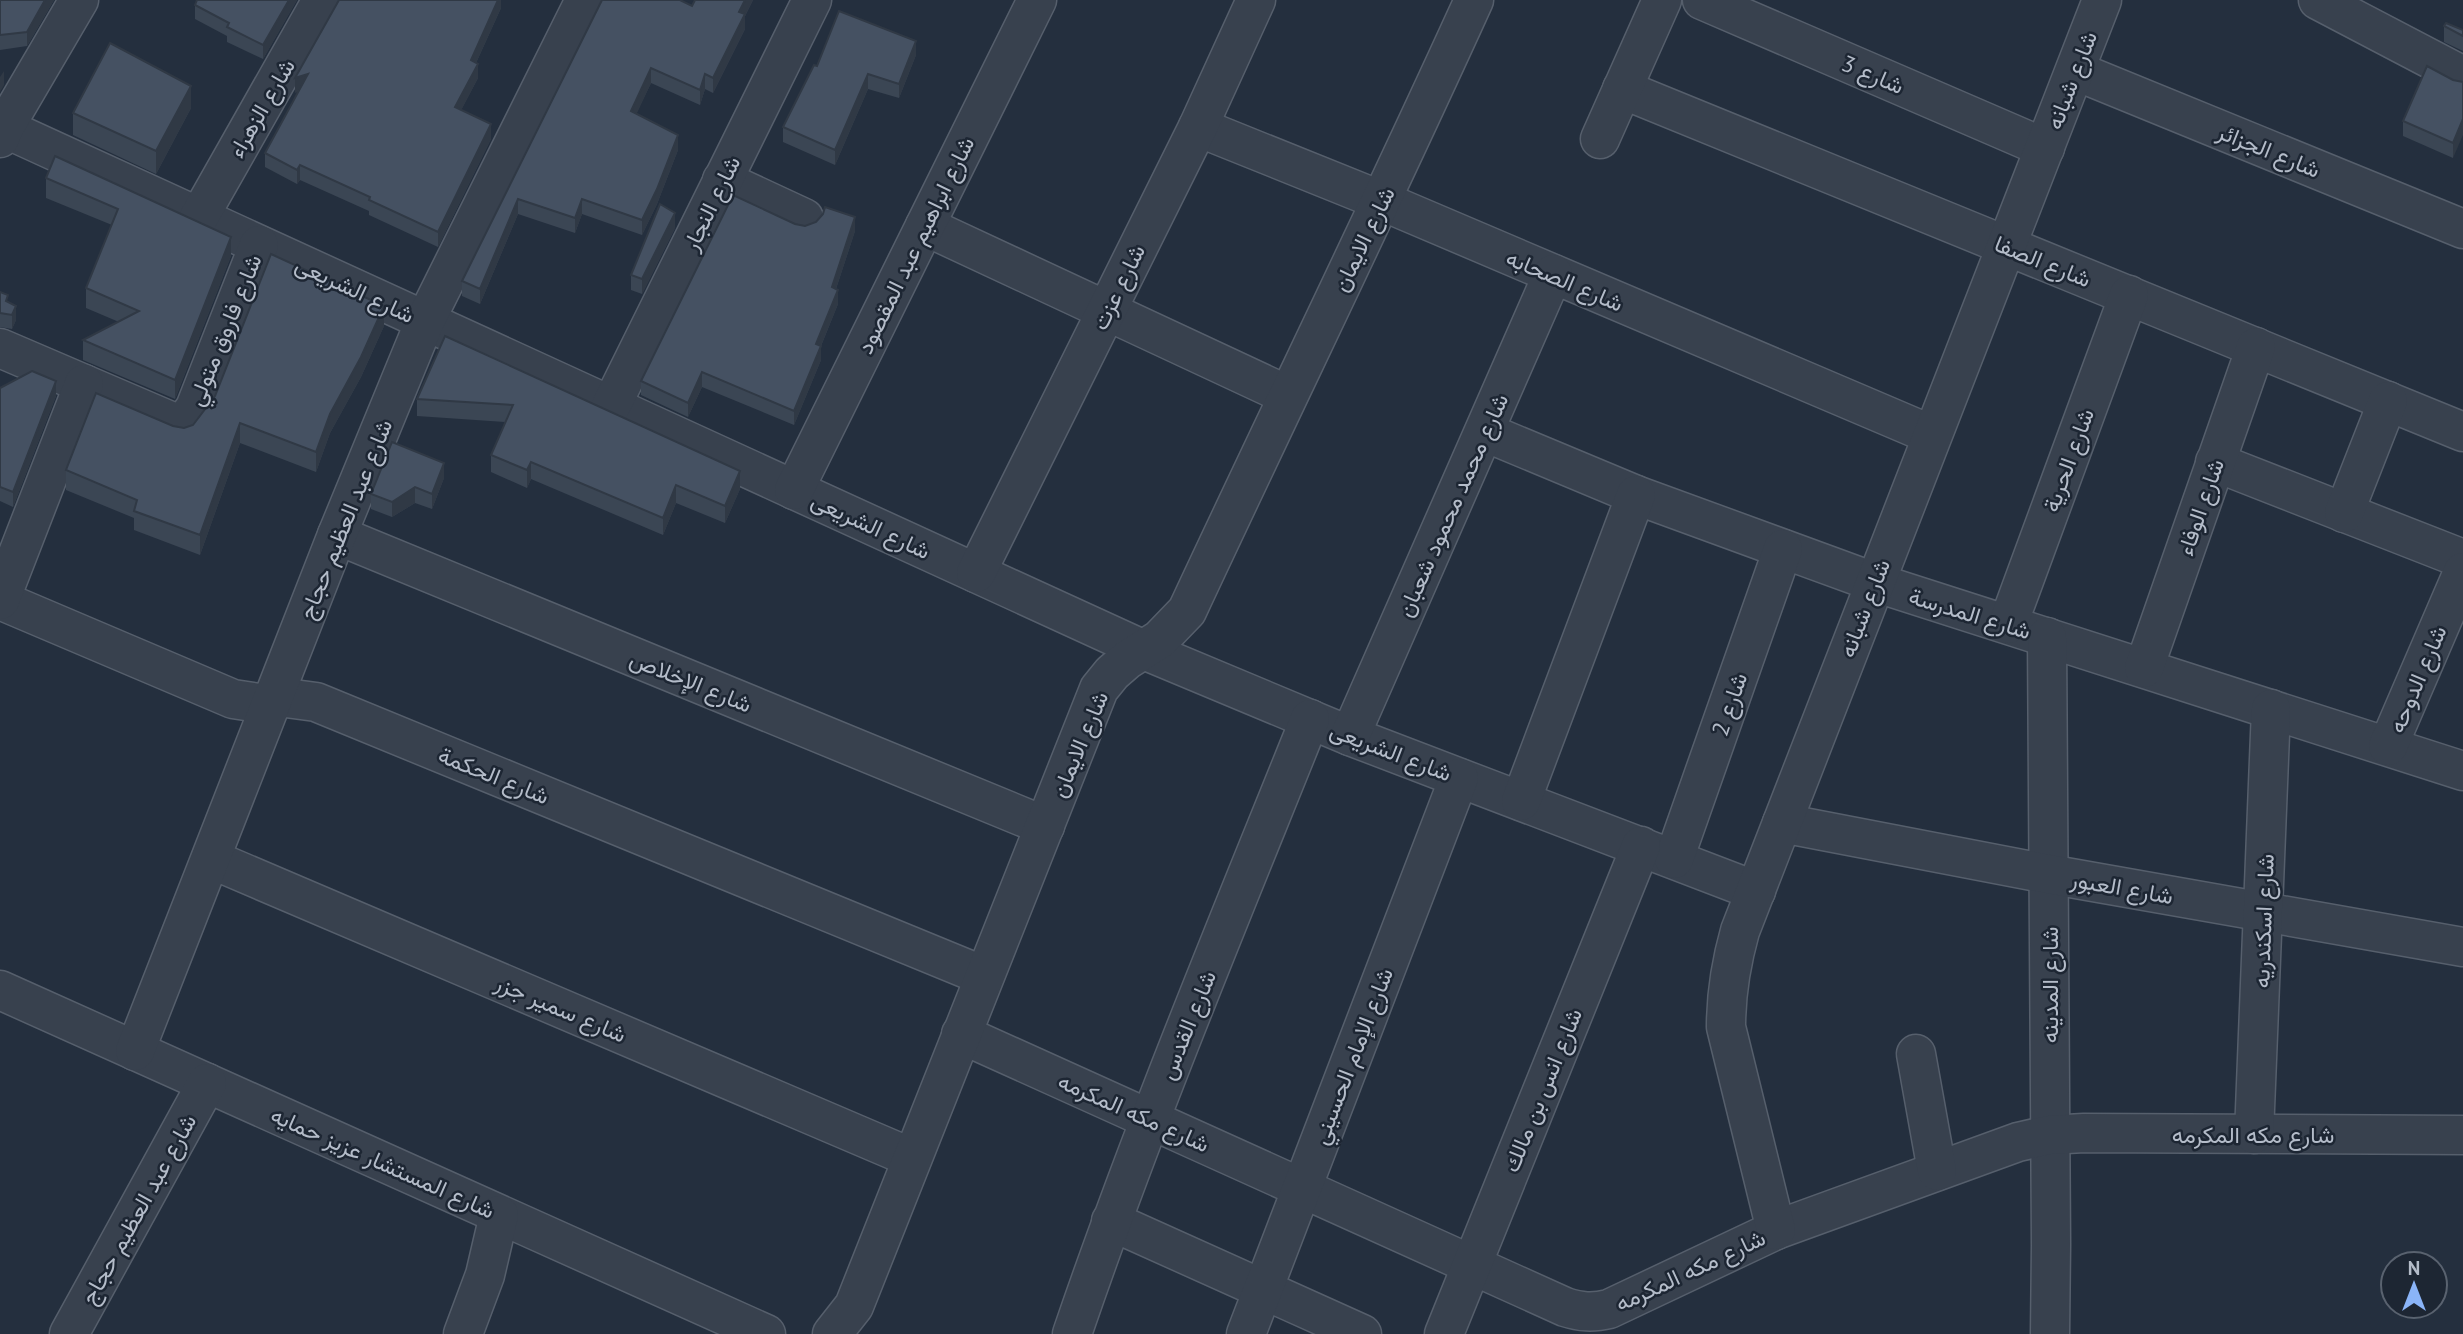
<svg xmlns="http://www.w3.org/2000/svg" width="2463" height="1334" viewBox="0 0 2463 1334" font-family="'PT Sans',Vazirmatn,sans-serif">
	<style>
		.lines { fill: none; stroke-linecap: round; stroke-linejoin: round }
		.street-casing { stroke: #565f6c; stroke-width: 41 }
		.street { stroke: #38414e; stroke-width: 38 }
		.wall { fill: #3b4654 }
		.shaded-wall { fill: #303945 }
		.building { fill: #455162; stroke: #303945; stroke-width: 2 }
		.labels { text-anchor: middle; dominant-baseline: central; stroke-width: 5; stroke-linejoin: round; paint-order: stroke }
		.street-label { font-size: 23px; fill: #b4bcc9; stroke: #1d2633 }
	</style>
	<rect width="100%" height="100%" fill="#242f3e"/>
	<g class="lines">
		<defs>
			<g id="street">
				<path d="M 1702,0 L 2045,148"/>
				<path d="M 2318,0 L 2463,76"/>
				<path d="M 2076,71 L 2463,229"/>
				<path d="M 1622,89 L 2463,432"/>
				<path d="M 0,126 L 1144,650 L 1350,736 L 1756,891"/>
				<path d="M 1198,127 L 1382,201 L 1932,435"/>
				<path d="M 0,138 L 4,128 L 79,0"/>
				<path d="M 1600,139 L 1662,0"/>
				<path d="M 722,180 L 804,218"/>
				<path d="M 199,217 L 322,0"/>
				<path d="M 925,226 L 1287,395"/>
				<path d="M 0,348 L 182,426 L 195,408 L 259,245"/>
				<path d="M 611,406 L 812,0"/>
				<path d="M 1485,432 L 1636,495 L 1874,582 L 2463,771"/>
				<path d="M 2215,462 L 2463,559"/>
				<path d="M 794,490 L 1037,0"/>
				<path d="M 2344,513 L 2388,401"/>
				<path d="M 337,535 L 1045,826"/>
				<path d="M 976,573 L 1198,127 L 1256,0"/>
				<path d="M 0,600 L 233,699 L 259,703 L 286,698 L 316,702 L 984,976"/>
				<path d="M 0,600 L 84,384"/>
				<path d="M 2008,624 L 2129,295"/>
				<path d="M 2047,637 L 2051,1245 L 2050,1334"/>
				<path d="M 2144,668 L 2256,347"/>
				<path d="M 1350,736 L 1553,274"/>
				<path d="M 2388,746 L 2463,572"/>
				<path d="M 1521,801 L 1636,495"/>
				<path d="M 1782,823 L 2048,874 L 2463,947"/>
				<path d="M 211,859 L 912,1158"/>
				<path d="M 1674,859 L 1783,549"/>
				<path d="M 0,990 L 766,1334"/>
				<path d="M 961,1034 L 1565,1307 C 1581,1312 1592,1313 1609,1309 L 1776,1230 L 2018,1142 L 2049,1135 L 2084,1133 L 2463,1135"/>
				<path d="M 135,1051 L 337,535 L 425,321 L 585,0"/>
				<path d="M 1916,1054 L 1937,1171"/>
				<path d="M 2254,1134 L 2271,709"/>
				<path d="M 1111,1221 L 1362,1334"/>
				<path d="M 1776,1230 L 1726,1027 C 1726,994 1731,963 1740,931 L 2102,0"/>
				<path d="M 69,1334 L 207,1083"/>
				<path d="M 463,1334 L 485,1275 L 499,1215"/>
				<path d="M 832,1334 L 854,1306 L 1099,689 L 1112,673 L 1127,660 L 1160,639 L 1187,611 C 1282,407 1381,205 1474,0"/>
				<path d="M 1072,1334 C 1143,1126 1228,923 1310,719"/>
				<path d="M 1246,1334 L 1459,778"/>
				<path d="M 1444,1334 L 1641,846"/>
			</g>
		</defs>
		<!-- street casing -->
		<use href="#street" class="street-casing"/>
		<!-- street -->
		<use href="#street" class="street"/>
	</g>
	<!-- wall -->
	<g class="wall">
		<path d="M 0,0 L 54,0 L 27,46 L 0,50 Z"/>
		<path d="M 197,0 L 297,0 L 263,59 L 227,42 L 227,36 L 195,19 L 195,5 Z"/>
		<path d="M 501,0 L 501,8 L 476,63 L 478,78 L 461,110 L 491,139 L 438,247 L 369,215 L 369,211 L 300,180 L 297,184 L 265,167 L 265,153 L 299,91 L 295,93 Z"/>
		<path d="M 602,0 L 692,6 L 695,0 L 753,0 L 745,16 L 745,29 L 713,93 L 705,89 L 700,105 L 651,83 L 636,114 L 678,150 L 657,204 L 642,235 L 582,214 L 575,233 L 518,214 L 480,304 L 462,296 L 462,281 Z"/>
		<path d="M 2444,26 L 2463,30 L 2463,51 L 2444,42 Z"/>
		<path d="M 916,55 L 899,98 L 868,89 L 835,165 L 783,142 L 783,127 L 817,66 Z"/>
		<path d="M 2453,80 L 2453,158 L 2403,136 L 2403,121 Z"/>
		<path d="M 191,108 L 156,174 L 73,135 L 73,113 Z"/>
		<path d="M 46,178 L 231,256 L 175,399 L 83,360 L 83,340 L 119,322 L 86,308 L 86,288 L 112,225 L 46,198 Z"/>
		<path d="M 795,224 L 855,231 L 836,289 L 838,304 L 821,346 L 821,360 L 794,425 L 702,387 L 688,417 L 641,395 L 641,381 Z"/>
		<path d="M 675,228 L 642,294 L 631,290 L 631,275 Z"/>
		<path d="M 0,292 L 8,302 L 16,320 L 12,329 L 0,327 Z"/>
		<path d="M 384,326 L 361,377 L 330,433 L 316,472 L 240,443 L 200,555 L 134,530 L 134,518 L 66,490 L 66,470 L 173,426 L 184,428 L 193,425 Z"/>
		<path d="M 445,336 L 740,489 L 725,523 L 676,503 L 663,535 L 531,479 L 527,488 L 491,472 L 491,455 L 505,422 L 417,416 L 417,399 Z"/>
		<path d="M 0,388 L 56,396 L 13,507 L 0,501 Z"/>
		<path d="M 444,478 L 432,509 L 415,503 L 392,517 L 371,509 L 371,494 Z"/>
	</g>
	<!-- shaded-wall -->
	<g class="shaded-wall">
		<path d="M 45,0 L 54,0 L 27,46 L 27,32 Z"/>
		<path d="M 289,0 L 297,0 L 263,59 L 263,45 Z"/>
		<path d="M 498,0 L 501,0 L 501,8 L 471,74 L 471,60 Z"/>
		<path d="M 745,0 L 753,0 L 745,16 L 745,29 L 713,93 L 713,78 Z"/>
		<path d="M 916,41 L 916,55 L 899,98 L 899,84 Z"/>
		<path d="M 478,64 L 478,78 L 455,122 L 455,107 Z"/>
		<path d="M 651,68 L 651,83 L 631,126 L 631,111 Z"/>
		<path d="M 4,71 L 4,85 L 0,92 L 0,77 Z"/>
		<path d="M 308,74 L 308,89 L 295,93 L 295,78 Z"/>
		<path d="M 705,74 L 705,89 L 700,105 L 700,90 Z"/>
		<path d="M 868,74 L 868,89 L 835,165 L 835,150 Z"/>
		<path d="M 191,86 L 191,108 L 156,174 L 156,151 Z"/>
		<path d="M 2463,119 L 2463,135 L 2453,158 L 2453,143 Z"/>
		<path d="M 491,124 L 491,139 L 438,247 L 438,232 Z"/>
		<path d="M 678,135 L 678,150 L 657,204 L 642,235 L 642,220 Z"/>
		<path d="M 300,165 L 300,180 L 297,184 L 297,170 Z"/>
		<path d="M 518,199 L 518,214 L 480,304 L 480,289 Z"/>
		<path d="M 582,199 L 582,214 L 575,233 L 575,218 Z"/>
		<path d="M 675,213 L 675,228 L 642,294 L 642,279 Z"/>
		<path d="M 855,217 L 855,231 L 832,301 L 832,287 Z"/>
		<path d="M 231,237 L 231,256 L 175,399 L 175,380 Z"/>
		<path d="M 838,290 L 838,304 L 816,358 L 816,344 Z"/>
		<path d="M 16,306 L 16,320 L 12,329 L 12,315 Z"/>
		<path d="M 384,306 L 384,326 L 361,377 L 330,433 L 316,472 L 316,452 L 330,414 Z"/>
		<path d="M 821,346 L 821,360 L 794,425 L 794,411 Z"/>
		<path d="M 702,372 L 702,387 L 688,417 L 688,403 Z"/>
		<path d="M 56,381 L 56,396 L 13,507 L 13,492 Z"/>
		<path d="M 240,423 L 240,443 L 200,555 L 200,535 Z"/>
		<path d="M 531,462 L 531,479 L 527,488 L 527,470 Z"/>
		<path d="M 444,463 L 444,478 L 432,509 L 432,494 Z"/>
		<path d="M 740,471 L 740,489 L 725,523 L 725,506 Z"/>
		<path d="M 676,485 L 676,503 L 663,535 L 663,518 Z"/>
		<path d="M 415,487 L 415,503 L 392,517 L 392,502 Z"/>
	</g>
	<!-- building -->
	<g class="building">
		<path d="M 0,0 L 45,0 L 27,32 L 0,35 Z"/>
		<path d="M 197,0 L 289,0 L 263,45 L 227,27 L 229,23 L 195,5 Z"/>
		<path d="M 339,0 L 498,0 L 471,60 L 478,64 L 455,107 L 491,124 L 438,232 L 369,200 L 370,197 L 300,165 L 297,170 L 265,153 L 308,74 L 295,78 Z"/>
		<path d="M 602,0 L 680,0 L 692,6 L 695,0 L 745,0 L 739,12 L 745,14 L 713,78 L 705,74 L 700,90 L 651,68 L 631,111 L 678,135 L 657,189 L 642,220 L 582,199 L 575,218 L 518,199 L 480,289 L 462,281 Z"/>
		<path d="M 839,11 L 916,41 L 899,84 L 868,74 L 835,150 L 783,127 L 814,65 L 817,66 Z"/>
		<path d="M 2446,23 L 2463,30 L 2463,36 L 2444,26 Z"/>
		<path d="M 110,43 L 191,86 L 156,151 L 73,113 Z"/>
		<path d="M 2427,66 L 2453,80 L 2463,82 L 2463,119 L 2453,143 L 2403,121 Z"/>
		<path d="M 55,156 L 231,237 L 175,380 L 83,340 L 139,311 L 86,288 L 118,209 L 46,178 Z"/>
		<path d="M 733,195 L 795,224 L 805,226 L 816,222 L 823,214 L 825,207 L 855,217 L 832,287 L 838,290 L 816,344 L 821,346 L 794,411 L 702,372 L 688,403 L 641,381 Z"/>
		<path d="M 660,204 L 675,213 L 642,279 L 631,275 Z"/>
		<path d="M 271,254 L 384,306 L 361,357 L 330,414 L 316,452 L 240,423 L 200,535 L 134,511 L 137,500 L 66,470 L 96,393 L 173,426 L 184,428 L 193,425 L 215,396 Z"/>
		<path d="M 0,292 L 8,295 L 6,301 L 16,306 L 12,315 L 0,313 Z"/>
		<path d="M 445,336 L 740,471 L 725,506 L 676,485 L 663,518 L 531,462 L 527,470 L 491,455 L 513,405 L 417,399 Z"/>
		<path d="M 32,371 L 56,381 L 13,492 L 0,487 L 0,388 Z"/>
		<path d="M 392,442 L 444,463 L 432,494 L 415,487 L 392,502 L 371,494 Z"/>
	</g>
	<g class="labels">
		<!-- street labels -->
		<g class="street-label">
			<text transform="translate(1873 74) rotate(23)">شارع 3</text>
			<text transform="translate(2071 80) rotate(-69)">شارع شبانه</text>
			<text transform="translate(261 108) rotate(-60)">شارع الزهراء</text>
			<text transform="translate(2269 150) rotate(22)">شارع الجزائر</text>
			<text transform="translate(711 203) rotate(-64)">شارع النجار</text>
			<text transform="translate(1363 239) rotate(-64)">شارع الايمان</text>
			<text transform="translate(915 245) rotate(-64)">شارع ابراهيم عبد المقصود</text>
			<text transform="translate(2043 261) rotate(22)">شارع الصفا</text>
			<text transform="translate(1565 280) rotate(23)">شارع الصحابه</text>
			<text transform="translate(1118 287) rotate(-64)">شارع عزت</text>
			<text transform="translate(355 289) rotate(25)">شارع الشريعى</text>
			<text transform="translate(224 330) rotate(-68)">شارع فاروق متولي</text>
			<text transform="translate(2068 460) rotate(-70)">شارع الحرية</text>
			<text transform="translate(1452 505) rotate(-66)">شارع محمد محمود شعبان</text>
			<text transform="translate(2200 507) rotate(-71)">شارع الوفاء</text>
			<text transform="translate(345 519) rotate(-68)">شارع عبد العظيم حجاج</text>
			<text transform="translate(871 525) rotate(25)">شارع الشريعى</text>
			<text transform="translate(1864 608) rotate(-69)">شارع شبانه</text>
			<text transform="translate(1970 613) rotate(17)">شارع المدرسة</text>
			<text transform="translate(2417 679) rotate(-67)">شارع الدوحه</text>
			<text transform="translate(691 681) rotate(22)">شارع الإخلاص</text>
			<text transform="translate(1729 704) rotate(-71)">شارع 2</text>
			<text transform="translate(1079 744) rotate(-67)">شارع الايمان</text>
			<text transform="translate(1391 751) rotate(21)">شارع الشريعى</text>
			<text transform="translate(494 775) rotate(22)">شارع الحكمة</text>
			<text transform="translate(2122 887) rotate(10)">شارع العبور</text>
			<text transform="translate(2263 921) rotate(-88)">شارع اسكندريه</text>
			<text transform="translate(2049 985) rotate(-90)">شارع المدينه</text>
			<text transform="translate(561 1008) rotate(23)">شارع سمير جزر</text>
			<text transform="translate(1187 1025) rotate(-68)">شارع القدس</text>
			<text transform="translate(1352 1056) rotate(-69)">شارع الإمام الحسيني</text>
			<text transform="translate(1542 1090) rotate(-68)">شارع انس بن مالك</text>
			<text transform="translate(1134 1112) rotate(24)">شارع مكه المكرمه</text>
			<text x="2253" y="1134">شارع مكه المكرمه</text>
			<text transform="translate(383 1162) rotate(24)">شارع المستشار عزيز حمايه</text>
			<text transform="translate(138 1209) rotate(-61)">شارع عبد العظيم حجاج</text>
			<text transform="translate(1690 1270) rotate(-25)">شارع مكه المكرمه</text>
		</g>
	</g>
	<!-- north arrow -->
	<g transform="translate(2414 1285)"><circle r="33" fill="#1d2633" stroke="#59626f" stroke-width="2"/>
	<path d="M0-5L12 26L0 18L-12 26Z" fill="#8ab4f8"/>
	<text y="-10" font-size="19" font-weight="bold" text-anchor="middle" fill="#b4bcc9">N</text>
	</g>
</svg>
